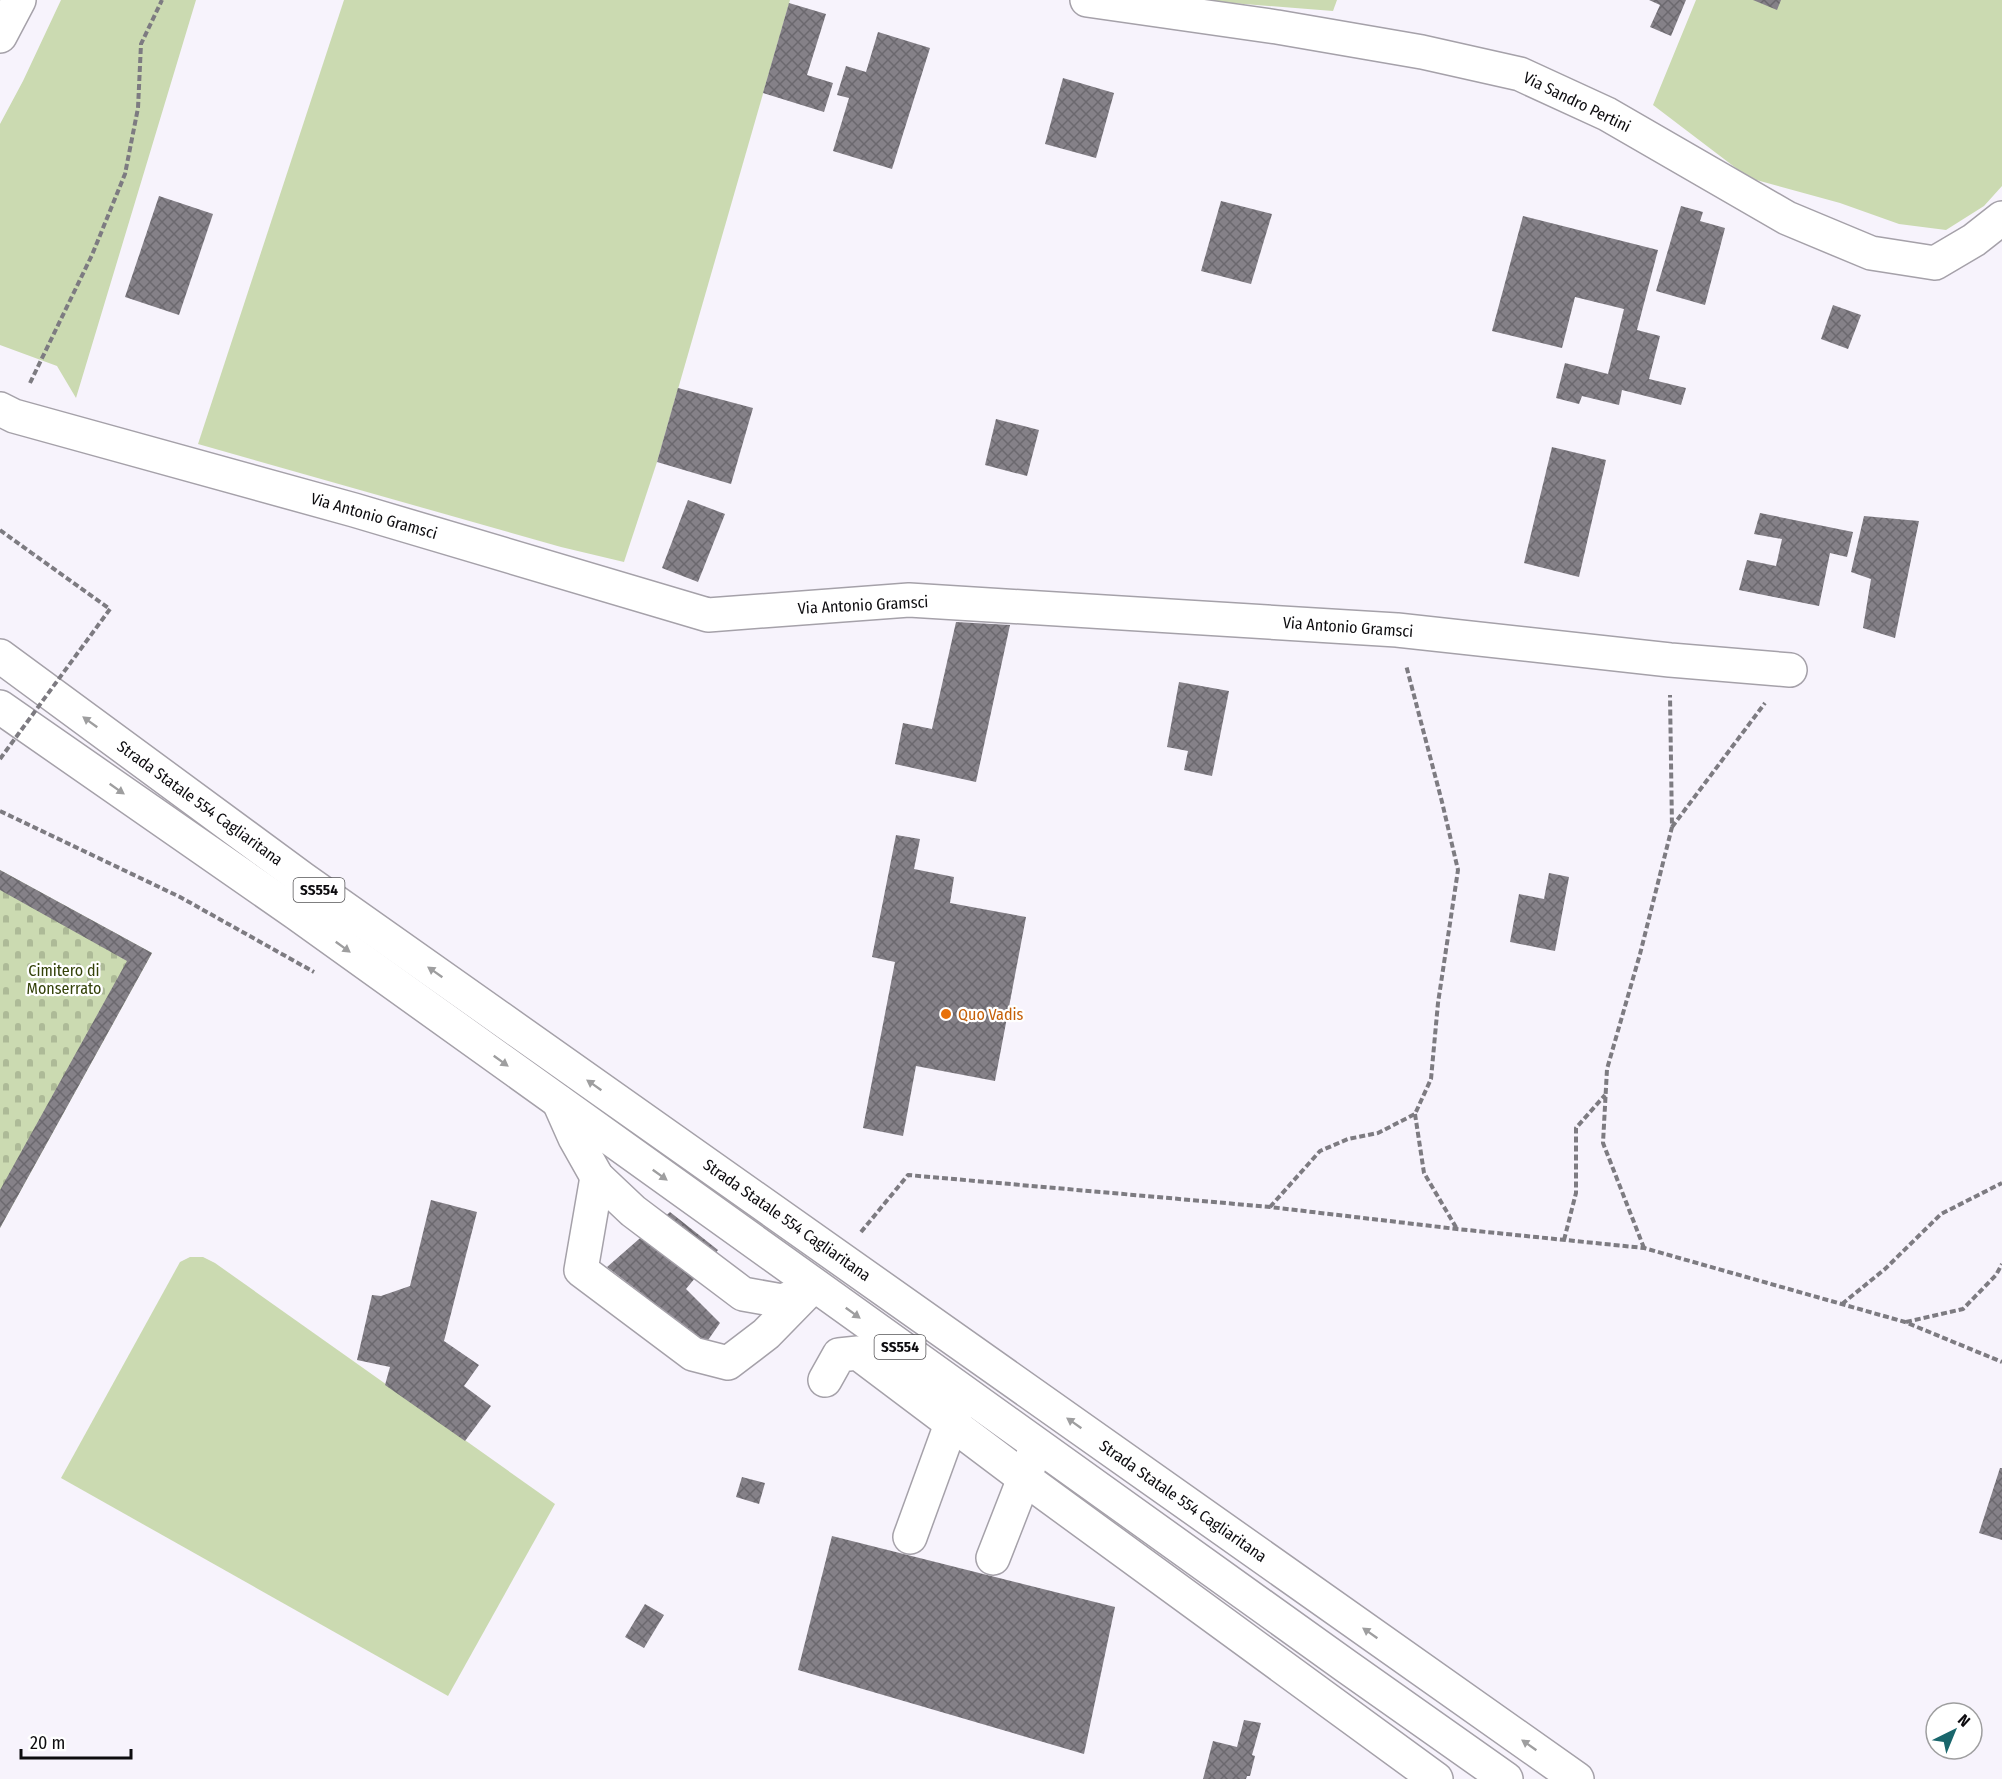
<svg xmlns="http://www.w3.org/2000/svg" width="2002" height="1779" viewBox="0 0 2002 1779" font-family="'Fira Sans Condensed',sans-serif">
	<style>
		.green { fill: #cbdab1 }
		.cemetery { fill: url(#cemetery-stones) }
		.building { fill: url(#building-cross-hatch) }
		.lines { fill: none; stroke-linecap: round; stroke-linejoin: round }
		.minor-casing { stroke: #a5a1a9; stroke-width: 36 }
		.major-casing { stroke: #a5a1a9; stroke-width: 36 }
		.path { stroke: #7d7b81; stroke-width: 4; stroke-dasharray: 6 3; stroke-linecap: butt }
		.minor { stroke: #fff; stroke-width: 33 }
		.major { stroke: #fff; stroke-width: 33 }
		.path-bridge { stroke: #7d7b81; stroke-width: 4; stroke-dasharray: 6 3; stroke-linecap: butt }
		.oneway { fill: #9e9e9f }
		.food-dot { fill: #e8710a; stroke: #fff; stroke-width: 2 }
		.labels { text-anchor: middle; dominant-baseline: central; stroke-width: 4.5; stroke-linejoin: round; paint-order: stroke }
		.shield { fill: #fff; stroke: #565557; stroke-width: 1.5 }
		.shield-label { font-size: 15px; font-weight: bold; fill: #0d0c0f }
		.street-label { font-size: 16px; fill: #0d0c0f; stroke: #fff }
		.park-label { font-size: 16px; fill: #344209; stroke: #fff }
		.food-label { font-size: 16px; fill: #c56008; stroke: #fff; text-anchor: start }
	</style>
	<defs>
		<pattern id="cemetery-stones" width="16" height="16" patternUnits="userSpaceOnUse" patternTransform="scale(1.5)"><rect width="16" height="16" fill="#cbdab1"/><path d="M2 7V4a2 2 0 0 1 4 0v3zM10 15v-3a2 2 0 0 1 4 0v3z" fill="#adba97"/></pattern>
		<pattern id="building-cross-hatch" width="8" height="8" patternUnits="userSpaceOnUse" patternTransform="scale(1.5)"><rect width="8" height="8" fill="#858188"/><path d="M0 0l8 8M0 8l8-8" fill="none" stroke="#6b686e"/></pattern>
	</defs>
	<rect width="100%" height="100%" fill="#f7f3fc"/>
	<!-- green -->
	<g class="green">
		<path d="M 61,0 L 196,0 L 76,398 L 57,366 L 0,345 L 0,124 L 23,81 Z"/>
		<path d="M 344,0 L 790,0 L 657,462 L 624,562 L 561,547 L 198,444 Z"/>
		<path d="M 1194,0 L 1337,0 L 1333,11 Z"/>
		<path d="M 1696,0 L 2002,0 L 2002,186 L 1984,206 L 1946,230 L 1899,224 L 1840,203 L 1749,178 L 1653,105 Z"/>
		<path d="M 190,1257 L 203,1257 L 215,1263 L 555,1504 L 448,1696 L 61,1478 L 180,1262 Z"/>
	</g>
	<!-- cemetery -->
	<path class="cemetery" d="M 0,870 L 152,953 L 0,1228 Z"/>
	<!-- building -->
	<g class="building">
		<path d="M 1649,0 L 1686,0 L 1671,36 L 1650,27 L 1660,5 Z"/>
		<path d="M 1753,0 L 1781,0 L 1777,10 Z"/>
		<path d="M 789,3 L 826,14 L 807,75 L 833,83 L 824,112 L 763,93 Z"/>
		<path d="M 878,32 L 930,48 L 892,169 L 833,151 L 849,98 L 837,95 L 846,66 L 866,72 Z"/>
		<path d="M 1063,78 L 1114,93 L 1096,158 L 1045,144 Z"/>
		<path d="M 159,196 L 213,214 L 179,315 L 125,297 Z"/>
		<path d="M 1221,201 L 1272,214 L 1251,284 L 1201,271 Z"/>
		<path d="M 1681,206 L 1703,212 L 1700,221 L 1725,228 L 1705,305 L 1656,291 Z"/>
		<path d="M 1523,216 L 1658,250 L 1637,330 L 1660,336 L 1649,379 L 1686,388 L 1681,405 L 1622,390 L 1619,405 L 1582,396 L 1579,404 L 1556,398 L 1565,363 L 1608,374 L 1624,309 L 1575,297 L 1562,348 L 1492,331 Z"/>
		<path d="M 1833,305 L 1861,315 L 1848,349 L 1821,339 Z"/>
		<path d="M 678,388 L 753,408 L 731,484 L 657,462 Z"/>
		<path d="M 996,419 L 1039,430 L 1027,476 L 985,465 Z"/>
		<path d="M 1552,447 L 1606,460 L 1579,577 L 1524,563 Z"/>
		<path d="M 688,500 L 725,514 L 698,582 L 662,568 Z"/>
		<path d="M 1760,513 L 1853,532 L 1847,557 L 1830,553 L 1819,606 L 1739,590 L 1747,560 L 1776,566 L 1782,539 L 1754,534 Z"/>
		<path d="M 1864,516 L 1919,521 L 1895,638 L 1863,628 L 1871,579 L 1851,572 Z"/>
		<path d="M 956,622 L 1010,625 L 976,782 L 895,764 L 903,723 L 932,729 Z"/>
		<path d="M 1179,682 L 1229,691 L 1212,776 L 1184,770 L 1188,751 L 1167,747 Z"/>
		<path d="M 896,835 L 920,839 L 914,869 L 954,877 L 950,903 L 1026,917 L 995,1081 L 916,1066 L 903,1136 L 863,1128 L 895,962 L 872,957 Z"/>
		<path d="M 0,870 L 152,953 L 0,1228 L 0,1190 L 127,961 L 0,890 Z"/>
		<path d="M 1549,873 L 1569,877 L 1555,951 L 1510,942 L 1519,894 L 1544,899 Z"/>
		<path d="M 431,1200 L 477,1212 L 444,1341 L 479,1365 L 464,1386 L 491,1406 L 465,1441 L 385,1385 L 390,1367 L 357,1360 L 372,1295 L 381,1296 L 410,1286 Z"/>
		<path d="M 670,1212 L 718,1250 L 686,1289 L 720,1323 L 706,1343 L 607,1267 Z"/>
		<path d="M 2000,1468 L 2002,1468 L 2002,1540 L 1979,1533 Z"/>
		<path d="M 742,1477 L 765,1483 L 759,1504 L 736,1497 Z"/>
		<path d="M 832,1536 L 1115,1607 L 1084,1754 L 798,1670 Z"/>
		<path d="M 645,1604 L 664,1615 L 644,1648 L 625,1637 Z"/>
		<path d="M 1244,1720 L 1261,1723 L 1252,1755 L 1255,1756 L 1250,1776 L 1247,1776 L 1246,1779 L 1203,1779 L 1213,1741 L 1237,1747 Z"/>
	</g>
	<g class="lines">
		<defs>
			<g id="minor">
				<path d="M 1087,0 L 1277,27 L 1422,52 L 1520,74 L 1607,114 L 1787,218 L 1871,253 L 1935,263 L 1974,240 L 2002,218"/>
				<path d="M 0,409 L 14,416 L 354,510 L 708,615 L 909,600 L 1397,630 L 1670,660 L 1790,670"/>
				<path d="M 559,1102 L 575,1138 L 597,1177 L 633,1211 L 743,1294 L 782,1301 L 812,1289"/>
				<path d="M 597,1177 L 581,1270 L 693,1354 L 728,1363 L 766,1334 L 810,1289"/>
				<path d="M 825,1380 L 839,1355 L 858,1353 L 1024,1478 L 1436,1779"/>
				<path d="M 910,1537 L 958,1405"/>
				<path d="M 993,1558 L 1032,1458"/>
			</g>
			<g id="major">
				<path d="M 0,36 L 19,0"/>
				<path d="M 0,656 L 303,879 L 1577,1779"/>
				<path d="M 0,707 L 296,913 L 1346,1666 L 1506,1779"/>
			</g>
		</defs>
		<!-- minor casing -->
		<use href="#minor" class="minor-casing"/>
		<!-- major casing -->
		<use href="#major" class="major-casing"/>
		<!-- path -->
		<g class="path">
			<path d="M 30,383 L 92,255 L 125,174 L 138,108 L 141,44 L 162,0"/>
			<path d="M 0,530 L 33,554"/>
			<path d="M 0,811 L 180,897 L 314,972"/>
			<path d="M 1672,827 L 1765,703"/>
			<path d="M 1415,1114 L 1424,1173 L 1457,1229"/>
			<path d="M 1270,1207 L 1320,1151 L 1348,1139 L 1378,1133 L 1415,1114 L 1431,1079 L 1438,1003 L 1458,870 L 1442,802 L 1406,665"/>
			<path d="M 861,1232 L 908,1175 L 1270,1207 L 1457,1229 L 1644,1248 L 1905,1322 L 2002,1362"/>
			<path d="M 1564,1240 L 1576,1193 L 1576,1128 L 1605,1095"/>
			<path d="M 1644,1248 L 1603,1143 L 1607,1069 L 1640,954 L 1672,827 L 1670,695"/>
			<path d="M 1842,1304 L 1885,1269 L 1941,1214 L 2002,1183"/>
			<path d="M 1906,1322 L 1963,1309 L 1996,1275 L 2002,1264"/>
		</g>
		<!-- minor -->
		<use href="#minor" class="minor"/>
		<!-- major -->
		<use href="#major" class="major"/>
		<!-- path-bridge -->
		<path class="path-bridge" d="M 0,759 L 110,609 L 33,554"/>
	</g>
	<!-- one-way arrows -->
	<defs><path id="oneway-solid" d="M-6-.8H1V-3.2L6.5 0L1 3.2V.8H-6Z" transform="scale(1.5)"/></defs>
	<g class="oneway">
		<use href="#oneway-solid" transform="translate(90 722) rotate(-144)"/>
		<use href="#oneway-solid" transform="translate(117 789) rotate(35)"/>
		<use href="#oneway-solid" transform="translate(343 947) rotate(36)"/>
		<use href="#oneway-solid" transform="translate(435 972) rotate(-145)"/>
		<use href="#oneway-solid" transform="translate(501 1061) rotate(36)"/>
		<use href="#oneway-solid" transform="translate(594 1085) rotate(-145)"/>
		<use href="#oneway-solid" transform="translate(660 1175) rotate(36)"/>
		<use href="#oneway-solid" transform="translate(853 1313) rotate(36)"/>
		<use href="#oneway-solid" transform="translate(1074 1423) rotate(-145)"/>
		<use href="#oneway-solid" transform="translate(1370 1633) rotate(-145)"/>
		<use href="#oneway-solid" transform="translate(1529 1745) rotate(-145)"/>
	</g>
	<!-- markers -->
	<circle class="food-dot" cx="946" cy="1014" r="6"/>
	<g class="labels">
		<!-- shield labels -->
		<g class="shield">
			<rect x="293.5" y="878" width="51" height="24" rx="4.5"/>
			<rect x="874.5" y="1335" width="51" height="24" rx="4.5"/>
		</g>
		<g class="shield-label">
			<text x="319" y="890">SS554</text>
			<text x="900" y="1347">SS554</text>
		</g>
		<!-- street labels -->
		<g class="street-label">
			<text transform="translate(1577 102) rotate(26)">Via Sandro Pertini</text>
			<text transform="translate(374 516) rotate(16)">Via Antonio Gramsci</text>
			<text transform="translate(863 605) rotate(-3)">Via Antonio Gramsci</text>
			<text transform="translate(1348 627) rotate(4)">Via Antonio Gramsci</text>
			<text transform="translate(200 803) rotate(36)">Strada Statale 554 Cagliaritana</text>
			<text transform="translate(787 1220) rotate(35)">Strada Statale 554 Cagliaritana</text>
			<text transform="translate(1183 1501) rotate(35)">Strada Statale 554 Cagliaritana</text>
		</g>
		<!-- park labels -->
		<g class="park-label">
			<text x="64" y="970">Cimitero di<tspan x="64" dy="18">Monserrato</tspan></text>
		</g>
		<!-- food labels -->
		<g class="food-label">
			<text x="958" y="1014">Quo Vadis</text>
		</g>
	</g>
	<!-- north arrow -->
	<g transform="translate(1954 1731) rotate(43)"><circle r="28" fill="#ffffff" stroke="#9e9e9f" stroke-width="1.5"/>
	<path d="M0-4.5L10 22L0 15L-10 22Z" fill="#19666c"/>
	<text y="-9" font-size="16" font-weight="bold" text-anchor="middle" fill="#0d0c0f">N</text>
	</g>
	<!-- scale -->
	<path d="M21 1749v9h110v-9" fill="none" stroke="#0d0c0f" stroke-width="3"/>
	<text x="30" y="1749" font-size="18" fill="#0d0c0f" stroke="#ffffff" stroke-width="4.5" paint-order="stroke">20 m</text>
</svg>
